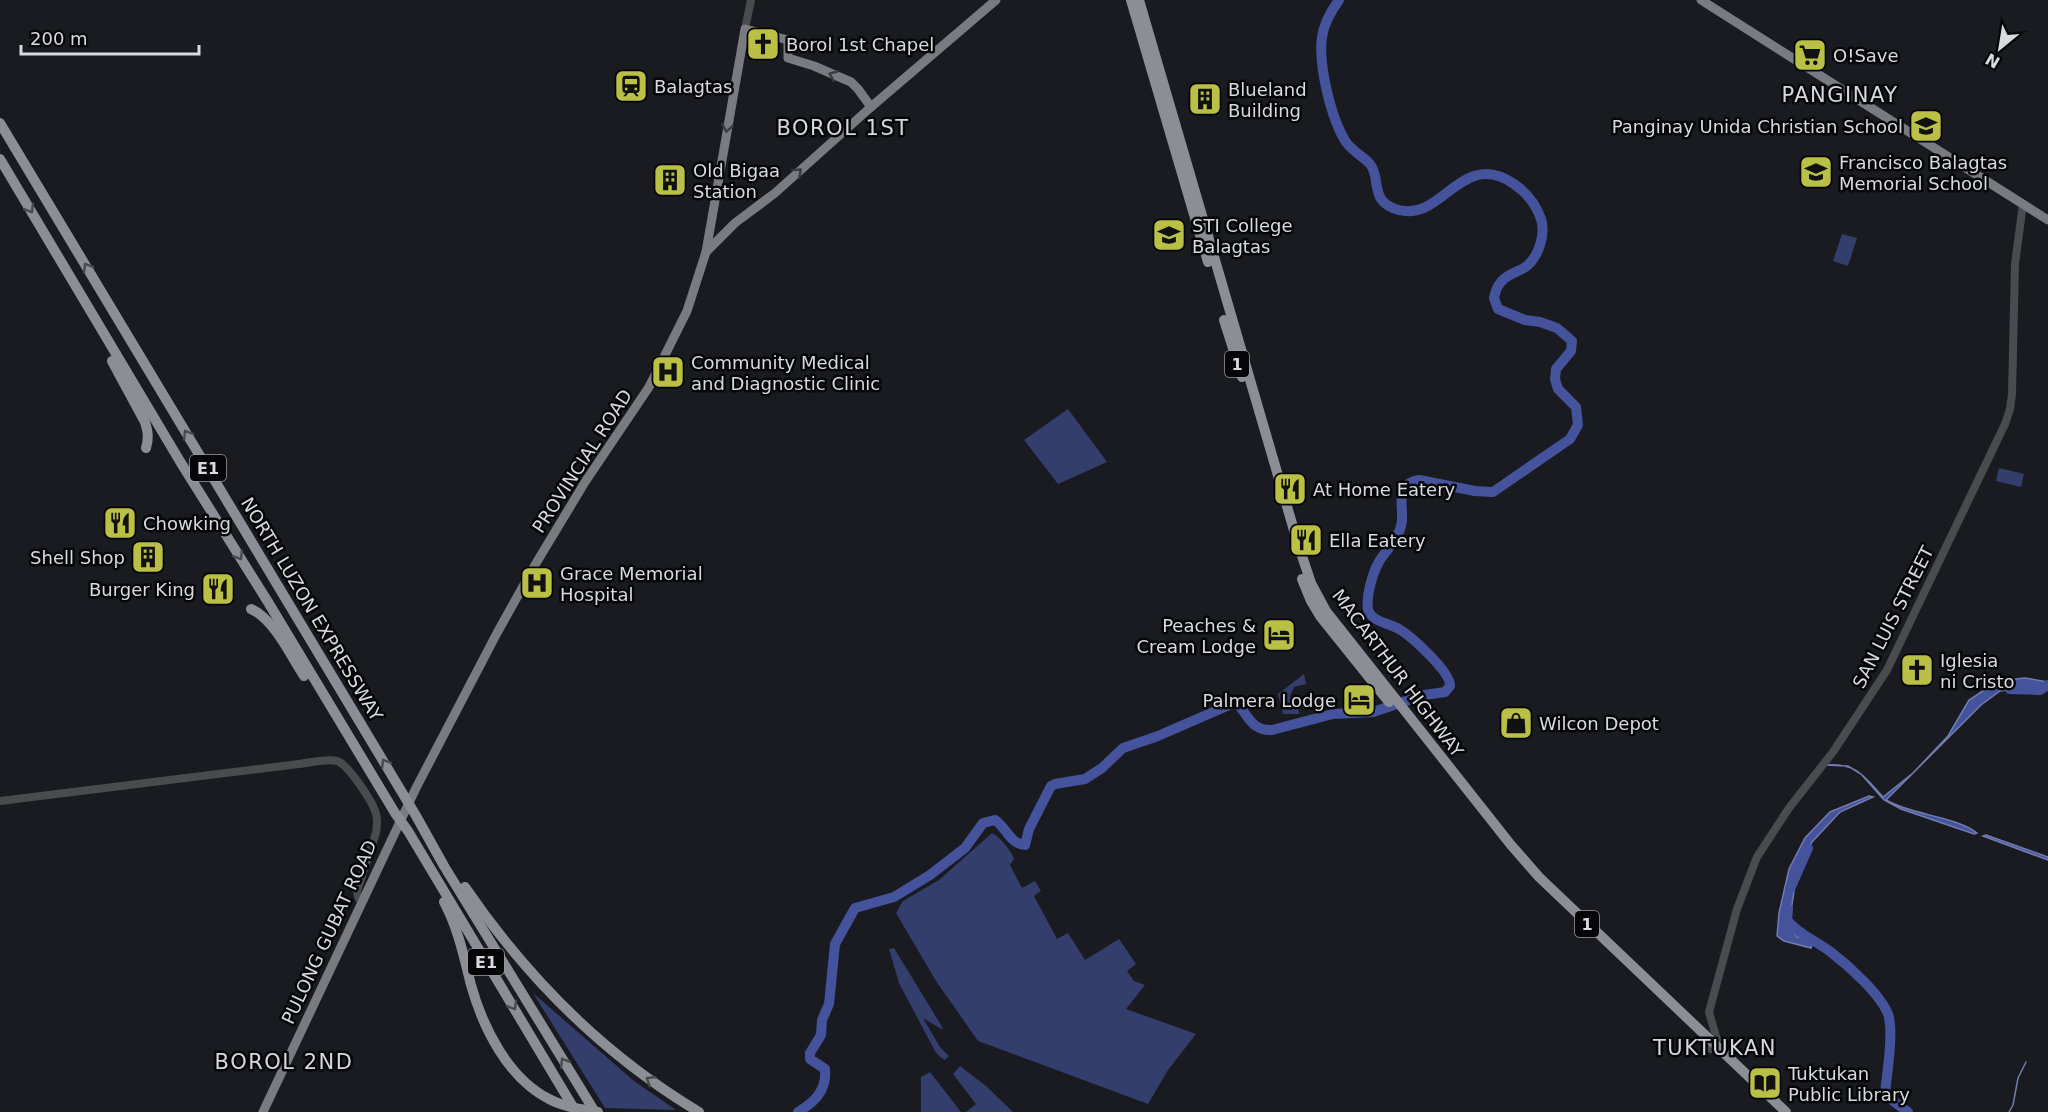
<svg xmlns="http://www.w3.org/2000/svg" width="2048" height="1112" viewBox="0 0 2048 1112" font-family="'DejaVu Sans',sans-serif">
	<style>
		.green { fill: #343e6c }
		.water { fill: #45539c; stroke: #717cb0; stroke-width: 1.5 }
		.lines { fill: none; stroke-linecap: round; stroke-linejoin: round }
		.stream { stroke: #717cb0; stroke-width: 1.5 }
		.river { stroke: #45539c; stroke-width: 10 }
		.minor { stroke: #4a4b4e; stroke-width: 8 }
		.major { stroke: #797b81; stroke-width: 9 }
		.highway { stroke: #8b8e95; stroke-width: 10 }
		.oneway { stroke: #3a3b3e }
		.oneway2 { stroke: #484a4e }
		.labels { text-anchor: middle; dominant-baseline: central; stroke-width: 5; stroke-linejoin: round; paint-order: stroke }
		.shield { fill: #060608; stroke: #9a9a9e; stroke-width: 1.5 }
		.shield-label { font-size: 16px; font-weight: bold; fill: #d9dade }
		.poi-label { font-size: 18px; fill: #d9dade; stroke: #060608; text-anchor: start }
		.street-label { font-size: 18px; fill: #d9dade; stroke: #060608 }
		.quarter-label { font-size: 21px; letter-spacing: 1.5px; fill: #d6d8e0; stroke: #060608 }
	</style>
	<rect width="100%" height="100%" fill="#191b21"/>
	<!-- green -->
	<g class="green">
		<path d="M 1842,234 L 1857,238 L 1848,266 L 1833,261 Z"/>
		<path d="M 1068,409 L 1107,462 L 1058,484 L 1024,440 Z"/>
		<path d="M 1999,468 L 2024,474 L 2021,487 L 1996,481 Z"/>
		<path d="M 1304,674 L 1306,684 L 1294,687 L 1290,696 L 1293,703 L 1298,706 L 1299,714 L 1283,714 L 1278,694 Z"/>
		<path d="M 992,833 C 999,836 1012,851 1014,859 L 1010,865 L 1022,888 L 1035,881 L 1041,891 L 1034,896 L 1057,939 L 1068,933 L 1085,960 L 1119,939 L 1136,964 L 1127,971 L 1134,981 L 1145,985 L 1126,1009 L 1196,1034 L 1168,1070 L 1148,1104 L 978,1041 L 936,981 L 896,913 L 903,901 L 939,880 Z"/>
		<path d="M 894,948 L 941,1025 L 943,1030 L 923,1018 L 940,1047 L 949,1056 L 945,1060 L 940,1057 L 935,1051 L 899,983 L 889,949 Z"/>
		<path d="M 533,993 L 634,1081 L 676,1110 L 605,1108 Z"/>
		<path d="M 960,1066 L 986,1086 L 1013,1112 L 966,1112 L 976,1104 L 953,1074 Z"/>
		<path d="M 930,1072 L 961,1112 L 921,1112 L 921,1077 Z"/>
	</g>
	<!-- water -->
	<g class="water">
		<path d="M 2025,678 L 2048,682 L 2048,690 L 2016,689 L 2000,691 L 1981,705 L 1886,800 C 1911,815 1955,816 1977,833 L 1974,834 L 1901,809 L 1884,800 L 1861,774 L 1848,766 L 1824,765 C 1857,763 1862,774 1883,797 L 1913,773 L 1948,736 L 1969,700 L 1998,681 Z"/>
		<path d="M 1869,796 L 1873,797 L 1840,812 L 1812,842 L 1797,871 L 1789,925 L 1797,937 L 1814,940 L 1811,948 L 1784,941 L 1777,936 L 1779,913 L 1789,869 L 1805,838 L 1830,812 Z"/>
		<path d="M 1986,835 L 2048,857 L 2048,860 L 1983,836 Z"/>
	</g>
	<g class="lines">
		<!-- stream -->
		<path class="stream" d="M 2009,1112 L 2013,1105 L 2018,1078 L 2026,1062"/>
		<!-- river -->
		<g class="river">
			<path d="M 2010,689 L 2040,690 L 2048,685"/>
			<path d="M 1790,889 L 1808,848"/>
			<path d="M 1788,909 L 1787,920 C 1799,935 1817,941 1832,953 C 1849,966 1880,994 1888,1014 C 1894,1032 1887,1073 1885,1093 L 1885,1095 L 1908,1112"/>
			<path d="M 798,1112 C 815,1102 827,1090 825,1069 L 810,1059 L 810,1053 L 821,1035 L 822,1020 L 829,1004 L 835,944 L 855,908 L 894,897 L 930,875 L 965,848 L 983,823 L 995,820 C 1006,827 1010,844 1025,845 L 1029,829 L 1051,786 L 1055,784 L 1085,779 L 1102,768 L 1123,748 L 1158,736 L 1227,706 L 1236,703 C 1249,714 1250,731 1272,730 L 1333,714 L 1373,712 L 1424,695 L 1445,692 L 1450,686 C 1451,672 1411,636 1399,629 C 1389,623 1372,622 1368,610 C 1367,605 1368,600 1368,596 C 1370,584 1373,571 1380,560 C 1388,548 1401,536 1402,520 C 1403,503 1395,484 1419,480 L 1475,491 L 1493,492 L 1570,439 L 1578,425 L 1576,407 L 1558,389 L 1555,379 L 1556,369 L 1571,351 L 1572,341 L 1557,328 L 1540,322 L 1525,320 L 1498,309 L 1494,298 C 1495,293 1497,286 1501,282 C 1506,275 1517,272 1524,268 C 1538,259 1546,235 1541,219 C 1536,205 1526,192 1514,184 C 1462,148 1442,222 1399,210 C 1368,202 1382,179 1370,164 C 1363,156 1352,151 1346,142 C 1331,119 1318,64 1322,37 C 1324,23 1331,11 1339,0"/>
		</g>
		<!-- minor -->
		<g class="minor">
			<path d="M 745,29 L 751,0"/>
			<path d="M 0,801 L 299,764 C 310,763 325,758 337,761 C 348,764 373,802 376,814 C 378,820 377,826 376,833 L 357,891 L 358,897 L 361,902"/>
			<path d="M 1711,1049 L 1717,1040 L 1709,1012 L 1737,909 L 1757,857 L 1789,808 L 1833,752 L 1887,670 L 2005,424 L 2010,409 L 2012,394 L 2015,264 L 2023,204"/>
		</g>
		<!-- major -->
		<g class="major">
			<path d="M 1701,0 L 2048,220"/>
			<path d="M 706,252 L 745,29 L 788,40 L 788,58 L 814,66 L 851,82 L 858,89 L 871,107"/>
			<path d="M 263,1112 L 416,788 L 497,633 L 535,565 L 585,482 L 649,387 L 687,311 L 706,252 L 735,223 L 775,193 L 871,107 L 996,0"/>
		</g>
		<!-- highway -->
		<g class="highway">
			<path d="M 1131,0 L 1208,262"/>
			<path d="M 1139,0 L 1298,544 L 1311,583 L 1326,611 L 1511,845 L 1539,877 L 1786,1112"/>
			<path d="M 0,123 L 415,814 L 444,866 L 595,1112"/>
			<path d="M 0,159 L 181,463 L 268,602 L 395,813 L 408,831 L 576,1112"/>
			<path d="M 1224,320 L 1242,377"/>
			<path d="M 112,361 L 145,422 C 148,432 149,438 146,448"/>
			<path d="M 1302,579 L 1311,601 L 1320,616 L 1389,702"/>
			<path d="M 251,609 C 273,618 291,656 304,676"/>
			<path d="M 465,887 C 527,978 604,1055 699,1112"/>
			<path d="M 444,902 C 458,928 464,957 471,985 C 483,1028 508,1078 549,1099 C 564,1107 581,1109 598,1112"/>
		</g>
	</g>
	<!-- one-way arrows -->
	<defs><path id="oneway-chevron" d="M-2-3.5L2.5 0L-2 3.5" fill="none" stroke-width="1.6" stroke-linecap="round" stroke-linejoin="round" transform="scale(1.5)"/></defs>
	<g class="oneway">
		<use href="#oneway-chevron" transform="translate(833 75) rotate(-158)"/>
		<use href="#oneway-chevron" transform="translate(727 128) rotate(100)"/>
		<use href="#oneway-chevron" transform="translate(798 172) rotate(-42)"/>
	</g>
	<g class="oneway2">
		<use href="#oneway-chevron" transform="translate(30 209) rotate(59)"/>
		<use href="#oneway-chevron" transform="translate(87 267) rotate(-121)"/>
		<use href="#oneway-chevron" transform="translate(187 434) rotate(-121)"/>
		<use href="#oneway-chevron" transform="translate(239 556) rotate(58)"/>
		<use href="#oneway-chevron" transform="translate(385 763) rotate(-121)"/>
		<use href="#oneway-chevron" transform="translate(513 1006) rotate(59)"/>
		<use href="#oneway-chevron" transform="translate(564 1062) rotate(-121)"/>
		<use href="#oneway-chevron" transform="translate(650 1080) rotate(-147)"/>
	</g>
	<!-- icons -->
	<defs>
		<symbol id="church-square" viewBox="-11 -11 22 22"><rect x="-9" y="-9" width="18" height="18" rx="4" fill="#bac045" stroke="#060608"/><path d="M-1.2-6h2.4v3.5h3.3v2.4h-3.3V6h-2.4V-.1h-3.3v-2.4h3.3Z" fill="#111"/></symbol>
		<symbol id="supermarket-square" viewBox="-11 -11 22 22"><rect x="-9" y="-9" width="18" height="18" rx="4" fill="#bac045" stroke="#060608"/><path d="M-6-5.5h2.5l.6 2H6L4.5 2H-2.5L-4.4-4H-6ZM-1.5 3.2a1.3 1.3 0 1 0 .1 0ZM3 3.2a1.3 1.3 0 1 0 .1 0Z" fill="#111"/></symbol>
		<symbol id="station-square" viewBox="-11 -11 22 22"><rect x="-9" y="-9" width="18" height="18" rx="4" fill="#bac045" stroke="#060608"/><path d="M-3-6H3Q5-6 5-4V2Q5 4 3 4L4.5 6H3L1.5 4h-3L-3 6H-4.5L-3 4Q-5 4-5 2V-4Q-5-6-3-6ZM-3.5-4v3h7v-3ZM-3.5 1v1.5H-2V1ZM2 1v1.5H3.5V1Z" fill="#111"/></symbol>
		<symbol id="building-square" viewBox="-11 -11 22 22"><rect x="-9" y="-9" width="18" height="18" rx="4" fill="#bac045" stroke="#060608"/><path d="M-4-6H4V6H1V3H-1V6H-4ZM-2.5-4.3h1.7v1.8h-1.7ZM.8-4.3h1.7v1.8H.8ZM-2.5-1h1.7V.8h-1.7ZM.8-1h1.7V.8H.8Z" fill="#111"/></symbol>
		<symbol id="school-square" viewBox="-11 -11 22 22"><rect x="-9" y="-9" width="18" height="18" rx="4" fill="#bac045" stroke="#060608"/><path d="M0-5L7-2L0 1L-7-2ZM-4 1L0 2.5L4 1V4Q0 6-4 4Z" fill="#111"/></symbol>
		<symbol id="university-square" viewBox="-11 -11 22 22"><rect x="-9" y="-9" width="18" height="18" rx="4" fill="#bac045" stroke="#060608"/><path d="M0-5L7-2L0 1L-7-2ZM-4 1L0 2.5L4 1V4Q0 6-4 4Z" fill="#111"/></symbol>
		<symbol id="hospital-square" viewBox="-11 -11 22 22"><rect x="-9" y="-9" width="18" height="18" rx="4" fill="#bac045" stroke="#060608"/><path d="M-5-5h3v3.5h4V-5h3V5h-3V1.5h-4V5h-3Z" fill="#111"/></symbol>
		<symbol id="restaurant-square" viewBox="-11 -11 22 22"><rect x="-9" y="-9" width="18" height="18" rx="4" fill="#bac045" stroke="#060608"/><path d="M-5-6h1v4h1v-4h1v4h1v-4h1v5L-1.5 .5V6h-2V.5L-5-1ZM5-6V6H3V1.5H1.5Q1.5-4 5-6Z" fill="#111"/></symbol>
		<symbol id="hotel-square" viewBox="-11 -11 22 22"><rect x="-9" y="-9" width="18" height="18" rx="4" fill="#bac045" stroke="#060608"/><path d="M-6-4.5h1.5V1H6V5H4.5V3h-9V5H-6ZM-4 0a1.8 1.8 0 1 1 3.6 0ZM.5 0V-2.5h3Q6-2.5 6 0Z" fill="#111"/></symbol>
		<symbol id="shop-square" viewBox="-11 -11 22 22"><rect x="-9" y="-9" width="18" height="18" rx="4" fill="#bac045" stroke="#060608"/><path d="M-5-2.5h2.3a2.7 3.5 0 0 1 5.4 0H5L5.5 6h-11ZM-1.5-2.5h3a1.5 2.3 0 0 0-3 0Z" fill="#111"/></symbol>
		<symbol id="library-square" viewBox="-11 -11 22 22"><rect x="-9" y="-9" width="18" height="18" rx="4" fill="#bac045" stroke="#060608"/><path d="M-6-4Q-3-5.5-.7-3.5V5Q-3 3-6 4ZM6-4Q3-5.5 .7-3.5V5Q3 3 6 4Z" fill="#111"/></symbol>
	</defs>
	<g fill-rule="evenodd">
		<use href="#church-square" x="744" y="25" width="38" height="38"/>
		<use href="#supermarket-square" x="1791" y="36" width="38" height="38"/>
		<use href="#station-square" x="612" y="67" width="38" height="38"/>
		<use href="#building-square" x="1186" y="80" width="38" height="38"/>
		<use href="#school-square" x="1907" y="107" width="38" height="38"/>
		<use href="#school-square" x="1797" y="153" width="38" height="38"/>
		<use href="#building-square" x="651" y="161" width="38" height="38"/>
		<use href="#university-square" x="1150" y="216" width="38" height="38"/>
		<use href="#hospital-square" x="649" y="353" width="38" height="38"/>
		<use href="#restaurant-square" x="1271" y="470" width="38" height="38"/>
		<use href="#restaurant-square" x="101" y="504" width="38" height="38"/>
		<use href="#restaurant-square" x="1287" y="521" width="38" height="38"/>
		<use href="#building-square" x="129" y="538" width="38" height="38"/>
		<use href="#hospital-square" x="518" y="564" width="38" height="38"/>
		<use href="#restaurant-square" x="199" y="570" width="38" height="38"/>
		<use href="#hotel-square" x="1260" y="616" width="38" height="38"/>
		<use href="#church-square" x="1898" y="651" width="38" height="38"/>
		<use href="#hotel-square" x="1340" y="681" width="38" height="38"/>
		<use href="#shop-square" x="1497" y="704" width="38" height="38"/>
		<use href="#library-square" x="1746" y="1064" width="38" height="38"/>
	</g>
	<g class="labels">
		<!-- shield labels -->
		<g class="shield">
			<rect x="1225" y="351" width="24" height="26" rx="4.5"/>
			<rect x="190" y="455" width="36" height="26" rx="4.5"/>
			<rect x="1575" y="911" width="24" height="26" rx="4.5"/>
			<rect x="468" y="949" width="36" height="26" rx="4.5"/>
		</g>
		<g class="shield-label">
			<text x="1237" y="364">1</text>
			<text x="208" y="468">E1</text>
			<text x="1587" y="924">1</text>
			<text x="486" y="962">E1</text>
		</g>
		<!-- poi labels -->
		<g class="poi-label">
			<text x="786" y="44">Borol 1st Chapel</text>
			<text x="1833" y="55">O!Save</text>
			<text x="654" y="86">Balagtas</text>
			<text x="1228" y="89">Blueland<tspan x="1228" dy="21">Building</tspan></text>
			<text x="1903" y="126" text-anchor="end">Panginay Unida Christian School</text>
			<text x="1839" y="162">Francisco Balagtas<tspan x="1839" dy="21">Memorial School</tspan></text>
			<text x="693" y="170">Old Bigaa<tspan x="693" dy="21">Station</tspan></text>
			<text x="1192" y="225">STI College<tspan x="1192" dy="21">Balagtas</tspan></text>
			<text x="691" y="362">Community Medical<tspan x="691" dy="21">and Diagnostic Clinic</tspan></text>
			<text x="1313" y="489">At Home Eatery</text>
			<text x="143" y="523">Chowking</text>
			<text x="1329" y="540">Ella Eatery</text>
			<text x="125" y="557" text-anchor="end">Shell Shop</text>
			<text x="560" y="573">Grace Memorial<tspan x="560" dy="21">Hospital</tspan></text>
			<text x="195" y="589" text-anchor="end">Burger King</text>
			<text x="1256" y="625" text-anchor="end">Peaches &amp;<tspan x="1256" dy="21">Cream Lodge</tspan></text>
			<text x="1940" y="660">Iglesia<tspan x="1940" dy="21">ni Cristo</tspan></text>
			<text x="1336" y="700" text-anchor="end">Palmera Lodge</text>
			<text x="1539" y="723">Wilcon Depot</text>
			<text x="1788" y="1073">Tuktukan<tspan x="1788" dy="21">Public Library</tspan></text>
		</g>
		<!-- street labels -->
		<g class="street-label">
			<text transform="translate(582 461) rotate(-57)">PROVINCIAL ROAD</text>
			<text transform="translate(312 609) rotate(59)">NORTH LUZON EXPRESSWAY</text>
			<text transform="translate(1893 617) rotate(-63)">SAN LUIS STREET</text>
			<text transform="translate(1398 673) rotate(53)">MACARTHUR HIGHWAY</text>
			<text transform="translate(329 932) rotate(-65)">PULONG GUBAT ROAD</text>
		</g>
		<!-- quarter labels -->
		<g class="quarter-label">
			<text x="1840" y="95">PANGINAY</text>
			<text x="843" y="128">BOROL 1ST</text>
			<text x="1715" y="1048">TUKTUKAN</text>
			<text x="284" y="1062">BOROL 2ND</text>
		</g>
	</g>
	<!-- north arrow -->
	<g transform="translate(2000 48) rotate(210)" stroke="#060608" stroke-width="4.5" paint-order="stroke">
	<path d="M0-4.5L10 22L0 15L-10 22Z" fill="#d9dade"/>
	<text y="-9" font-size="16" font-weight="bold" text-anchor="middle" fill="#d9dade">N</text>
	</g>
	<!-- scale -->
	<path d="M21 45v9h178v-9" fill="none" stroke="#d9dade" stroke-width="3"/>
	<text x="30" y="45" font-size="18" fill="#d9dade" stroke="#060608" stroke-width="4.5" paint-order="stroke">200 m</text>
</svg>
